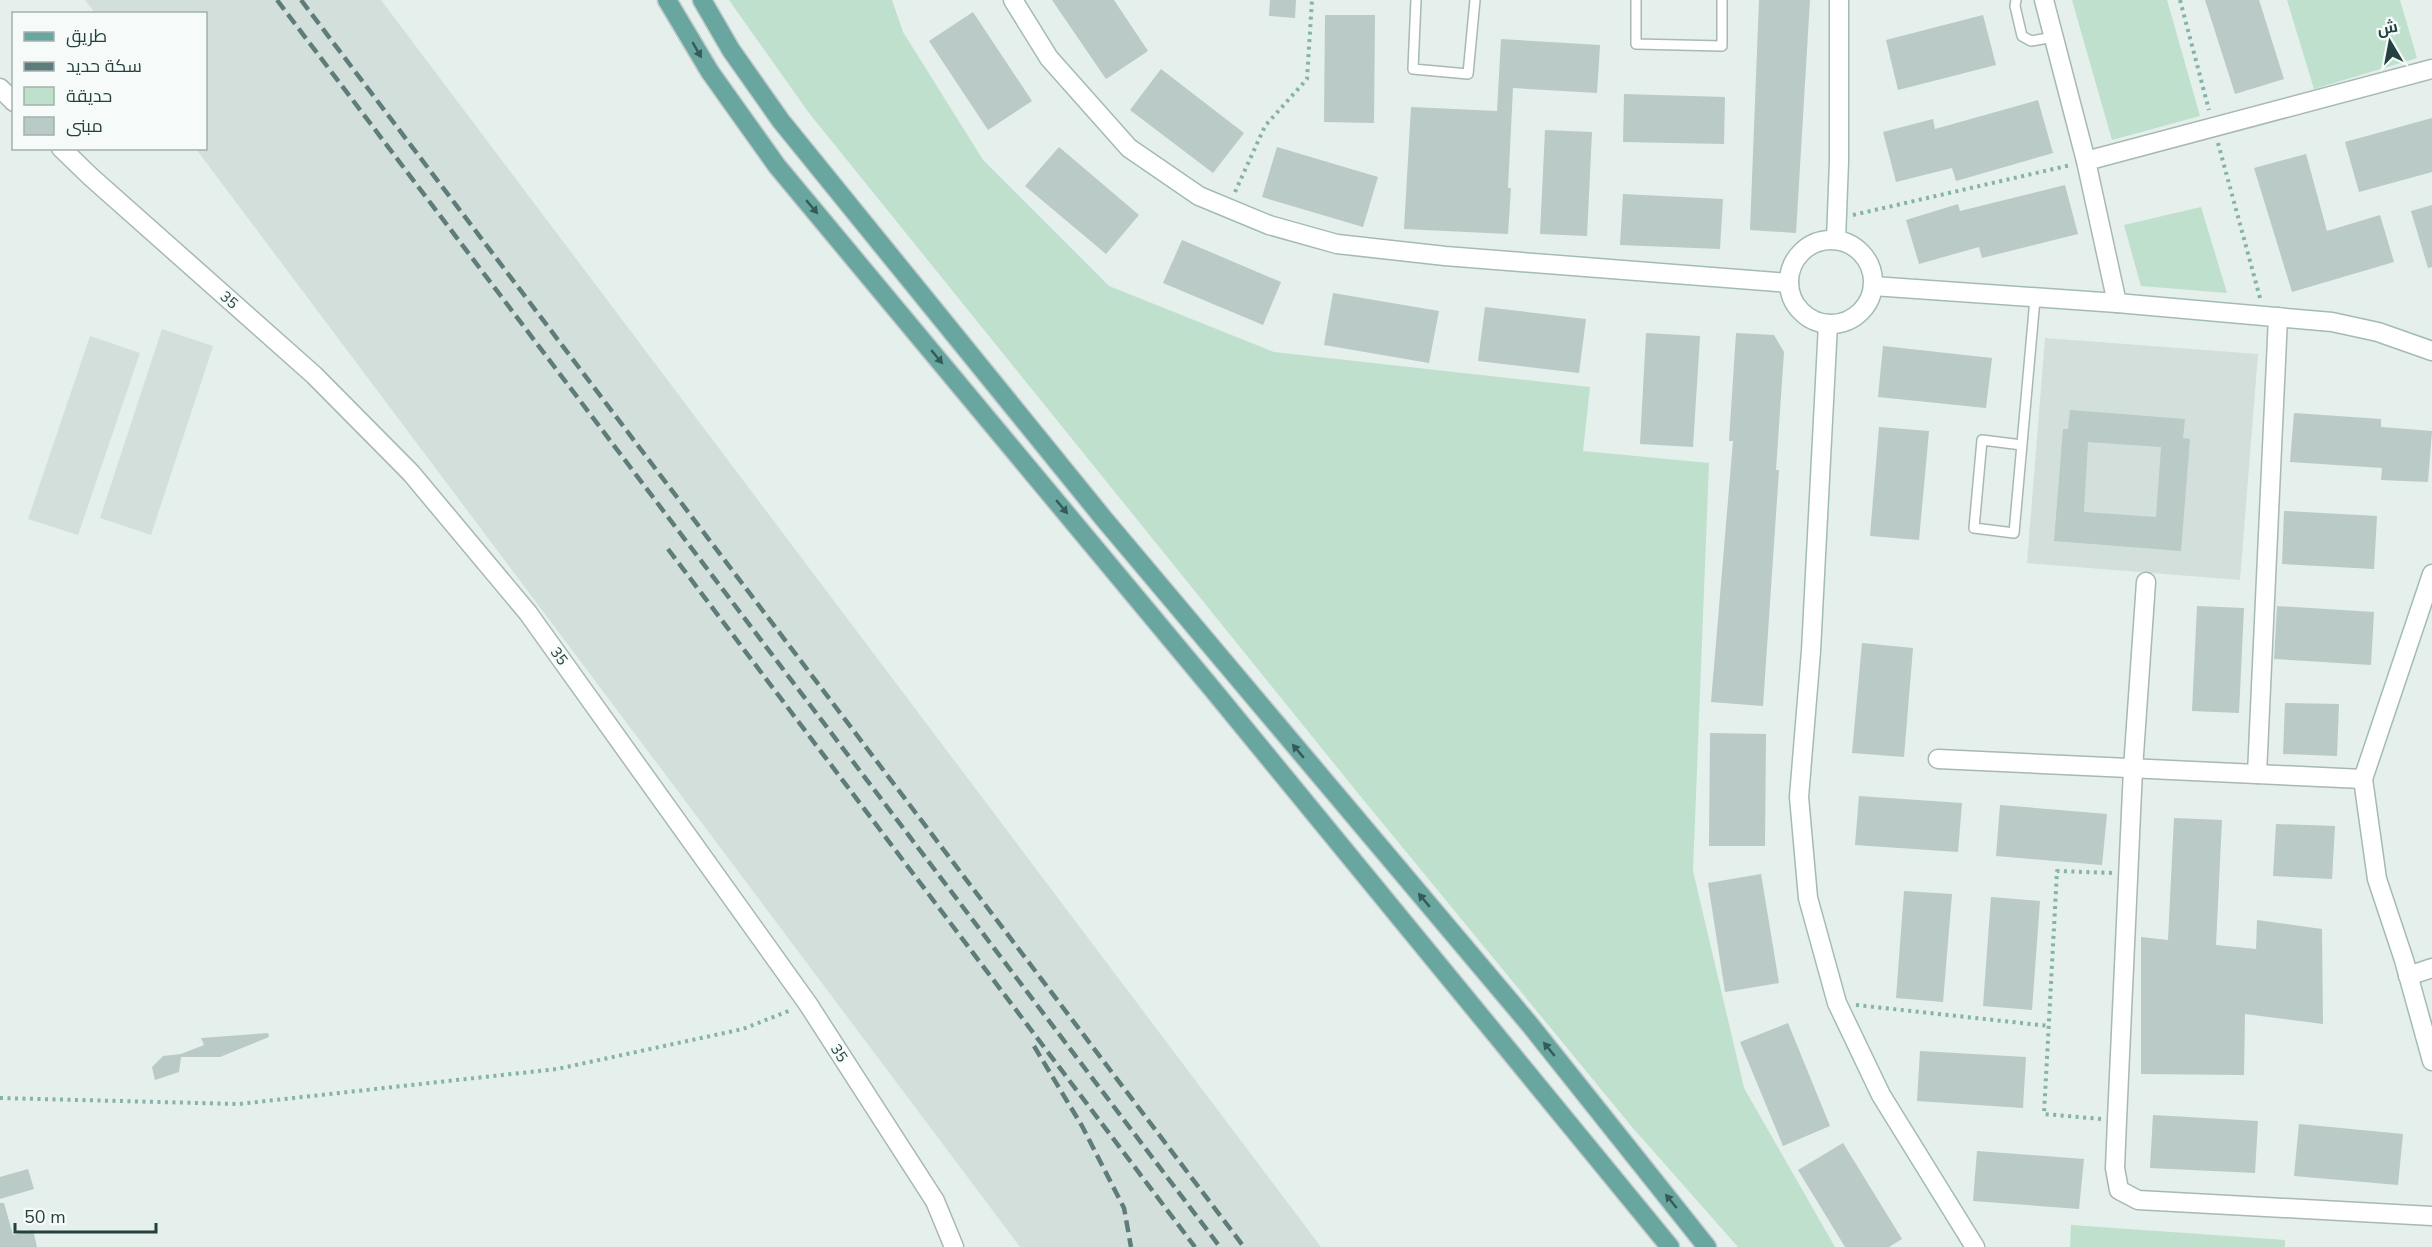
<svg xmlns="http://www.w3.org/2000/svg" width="2432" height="1247" viewBox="0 0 2432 1247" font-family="'Nunito Sans',Cairo,sans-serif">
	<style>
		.built { fill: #d3dfdb }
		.green { fill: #bee0cd }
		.building { fill: #bacac6; fill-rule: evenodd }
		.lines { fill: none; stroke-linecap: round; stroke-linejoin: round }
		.lane-casing { stroke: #a7b8b5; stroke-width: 12 }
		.street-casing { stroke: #a7b8b5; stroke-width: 21 }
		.secondary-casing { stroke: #a3bbb7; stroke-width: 21 }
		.primary-casing { stroke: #c1cac9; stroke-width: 21 }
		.path { stroke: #85b3ac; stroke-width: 4; stroke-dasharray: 3 4.5; stroke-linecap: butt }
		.lane { stroke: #fff; stroke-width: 9 }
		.street { stroke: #fff; stroke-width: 18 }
		.secondary { stroke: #fff; stroke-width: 18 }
		.primary { stroke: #69a6a0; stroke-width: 18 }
		.rail { stroke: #5e7d7a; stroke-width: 4.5; stroke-dasharray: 12 6; stroke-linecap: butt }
		.oneway { fill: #345b57 }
		.labels { text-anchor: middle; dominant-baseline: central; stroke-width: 5; stroke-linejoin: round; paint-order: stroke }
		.street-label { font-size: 15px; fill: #23423f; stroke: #f6fbf9 }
	</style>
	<rect width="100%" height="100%" fill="#e5efec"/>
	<!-- built -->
	<g class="built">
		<path d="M 85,0 L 381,0 L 1321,1247 L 1020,1247 L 196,149 L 206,148 L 206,14 L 95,13 Z"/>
		<path d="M 162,329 L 213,346 L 151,535 L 100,518 Z"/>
		<path d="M 90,336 L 140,353 L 78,535 L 28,519 Z"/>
		<path d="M 2045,338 L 2258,354 L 2240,580 L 2027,563 Z"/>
	</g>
	<!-- green -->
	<g class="green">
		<path d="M 729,0 L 892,0 L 903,32 L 983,160 L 1109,286 L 1274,352 L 1590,387 L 1583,451 L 1709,463 L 1693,871 L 1744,1088 L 1835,1247 L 1738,1247 L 1632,1127 L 1357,792 L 809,113 Z"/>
		<path d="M 2072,0 L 2167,0 L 2200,116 L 2112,140 Z"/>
		<path d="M 2287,0 L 2400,0 L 2417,58 L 2314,89 Z"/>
		<path d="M 2201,207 L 2227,293 L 2141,286 L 2124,225 Z"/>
		<path d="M 2071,1225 L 2285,1240 L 2285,1247 L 2070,1247 Z"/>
	</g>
	<!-- building -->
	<g class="building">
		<path d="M 1052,0 L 1114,0 L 1148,51 L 1106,79 Z"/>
		<path d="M 1270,0 L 1296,0 L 1295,18 L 1269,16 Z"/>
		<path d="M 1759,0 L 1810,0 L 1796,233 L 1750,230 Z"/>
		<path d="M 2205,0 L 2259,0 L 2284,79 L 2235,94 Z"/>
		<path d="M 973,12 L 1032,101 L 988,130 L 929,41 Z"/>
		<path d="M 1325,15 L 1375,15 L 1374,123 L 1324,122 Z"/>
		<path d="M 1983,15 L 1996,65 L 1898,90 L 1886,40 Z"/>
		<path d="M 1501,39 L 1600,45 L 1597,93 L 1513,88 L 1508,188 L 1511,188 L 1508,234 L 1404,229 L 1411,107 L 1497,111 Z"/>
		<path d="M 1161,69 L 1244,133 L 1213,173 L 1130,110 Z"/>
		<path d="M 1624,94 L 1725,97 L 1724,144 L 1623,142 Z"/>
		<path d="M 2038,100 L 2053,153 L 1956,181 L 1952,168 L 1896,182 L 1883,132 L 1933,119 L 1935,129 Z"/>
		<path d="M 2432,118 L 2432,172 L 2359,192 L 2345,142 Z"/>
		<path d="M 1545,130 L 1592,132 L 1587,236 L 1540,234 Z"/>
		<path d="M 1059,147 L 1139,215 L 1106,254 L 1025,186 Z"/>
		<path d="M 1277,147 L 1378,177 L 1363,227 L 1262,197 Z"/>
		<path d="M 2306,154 L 2327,231 L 2380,215 L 2394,262 L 2292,292 L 2254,168 Z"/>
		<path d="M 2065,185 L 2078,234 L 1982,258 L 1979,247 L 1919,264 L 1906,220 L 1958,204 L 1960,211 Z"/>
		<path d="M 1623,194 L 1723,199 L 1720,249 L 1620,245 Z"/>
		<path d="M 2432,205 L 2432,267 L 2428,268 L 2411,211 Z"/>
		<path d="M 1182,240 L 1281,282 L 1263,325 L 1163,283 Z"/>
		<path d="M 1333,293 L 1439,311 L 1429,363 L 1324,345 Z"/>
		<path d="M 1485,307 L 1586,319 L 1579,373 L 1478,361 Z"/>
		<path d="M 1646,333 L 1700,336 L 1693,447 L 1640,444 Z"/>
		<path d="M 1736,333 L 1774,335 L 1784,352 L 1776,470 L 1779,470 L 1763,706 L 1711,702 L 1733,441 L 1729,441 Z"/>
		<path d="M 1883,346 L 1992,358 L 1986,408 L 1878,397 Z"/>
		<path d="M 2070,410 L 2185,419 L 2183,438 L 2190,439 L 2181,551 L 2054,541 L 2063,429 L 2068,429 ZM 2088,442 L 2161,447 L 2156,517 L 2084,512 Z"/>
		<path d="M 2294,413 L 2381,419 L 2381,427 L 2432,431 L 2428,482 L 2381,480 L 2382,468 L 2290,462 Z"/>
		<path d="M 1879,427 L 1929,431 L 1919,540 L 1870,536 Z"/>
		<path d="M 2284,511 L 2377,516 L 2374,569 L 2282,564 Z"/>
		<path d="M 2197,606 L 2244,608 L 2239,713 L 2192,711 Z"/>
		<path d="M 2277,606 L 2374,612 L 2371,665 L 2274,659 Z"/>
		<path d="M 1862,643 L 1913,648 L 1904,757 L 1852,753 Z"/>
		<path d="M 2285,703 L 2339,704 L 2337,756 L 2283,754 Z"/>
		<path d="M 1710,733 L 1766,734 L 1765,846 L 1709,846 Z"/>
		<path d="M 1859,796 L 1962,803 L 1958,852 L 1855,845 Z"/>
		<path d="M 2000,805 L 2107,814 L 2102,865 L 1996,856 Z"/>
		<path d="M 2174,818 L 2222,820 L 2216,945 L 2256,949 L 2257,920 L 2322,929 L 2323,1024 L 2245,1014 L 2244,1075 L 2141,1074 L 2141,937 L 2168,940 Z"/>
		<path d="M 2276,824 L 2335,826 L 2332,879 L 2273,876 Z"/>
		<path d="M 1761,874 L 1779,983 L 1725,992 L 1708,883 Z"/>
		<path d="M 1904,891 L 1952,894 L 1943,1002 L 1896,998 Z"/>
		<path d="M 1991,897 L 2040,901 L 2032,1010 L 1983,1006 Z"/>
		<path d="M 1788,1023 L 1830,1126 L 1783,1146 L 1740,1042 Z"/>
		<path d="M 268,1033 L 269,1037 L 220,1057 L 181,1057 L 179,1072 L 155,1080 L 152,1067 L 163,1056 L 181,1054 L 204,1045 L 201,1038 Z"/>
		<path d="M 1920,1051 L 2026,1057 L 2023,1108 L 1917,1101 Z"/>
		<path d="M 2153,1115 L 2258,1121 L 2255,1173 L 2150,1168 Z"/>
		<path d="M 2299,1124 L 2403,1134 L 2398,1185 L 2294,1176 Z"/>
		<path d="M 1843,1143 L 1902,1239 L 1889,1247 L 1845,1247 L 1798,1170 Z"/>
		<path d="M 1977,1151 L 2084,1159 L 2079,1209 L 1973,1201 Z"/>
		<path d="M 28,1169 L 34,1189 L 0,1199 L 0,1177 Z"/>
		<path d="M 0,1203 L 4,1203 L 13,1235 L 33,1230 L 37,1247 L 0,1247 Z"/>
	</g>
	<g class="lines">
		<defs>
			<g id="lane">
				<path d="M 1416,0 L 1413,69 L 1468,74 L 1475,0"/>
				<path d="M 1636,0 L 1636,44 L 1722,46 L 1722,0"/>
				<path d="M 2016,0 L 2015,6 L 2022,36 L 2031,41 L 2054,37"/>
				<path d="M 2022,445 L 1982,440 L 1974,528 L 2014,533 L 2035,299"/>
			</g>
			<g id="street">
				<path d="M 2044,0 L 2086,161 L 2117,303"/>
				<path d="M 0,88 L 14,102"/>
				<path d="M 61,148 L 91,177 L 314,375 L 411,473 L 528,613 L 808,1004 L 935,1201 L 954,1247"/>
				<path d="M 2086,161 L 2432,69"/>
				<path d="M 2146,582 L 2133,769 L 2117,1120 L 2115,1168 L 2119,1190 L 2138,1200 L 2432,1216"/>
				<path d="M 1938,759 L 2363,779"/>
				<path d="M 2257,774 L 2278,317"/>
				<path d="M 2408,976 L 2432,968"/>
			</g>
			<g id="secondary">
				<path d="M 1013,0 L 1049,58 L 1129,148 L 1199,196 L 1269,225 L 1337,244 L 1445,256 L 1789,283"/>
				<path d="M 1836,240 L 1839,161 L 1839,0"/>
				<circle cx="1831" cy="282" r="42"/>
				<path d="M 1873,286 L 2117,303 L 2332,322 L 2378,332 L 2432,351"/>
				<path d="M 1828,324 L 1811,651 L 1799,797 L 1808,898 L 1837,1003 L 1881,1095 L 1975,1247"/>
				<path d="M 2432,574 L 2363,779 L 2377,879 L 2404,960 L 2432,1061"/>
			</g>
			<g id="primary">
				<path d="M 667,0 L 710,72 L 777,166 L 1214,691 L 1670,1247"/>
				<path d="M 702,0 L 731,50 L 781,121 L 1104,519 L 1531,1026 L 1707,1247"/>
			</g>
		</defs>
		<!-- lane casing -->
		<use href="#lane" class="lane-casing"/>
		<!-- street casing -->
		<use href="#street" class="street-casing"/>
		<!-- secondary casing -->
		<use href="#secondary" class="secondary-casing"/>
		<!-- primary casing -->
		<use href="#primary" class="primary-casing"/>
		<!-- path -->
		<g class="path">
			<path d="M 2180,0 L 2209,110"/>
			<path d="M 2218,143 L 2260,298"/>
			<path d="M 1235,192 L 1265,126 L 1307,79 L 1312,0"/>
			<path d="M 1853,215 L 2071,165"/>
			<path d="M 1856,1005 L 2049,1026"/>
			<path d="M 0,1098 L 239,1104 L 557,1069 L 743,1029 L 791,1010"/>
			<path d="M 2101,1119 L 2044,1114 L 2057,871 L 2113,873"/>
		</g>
		<!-- lane -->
		<use href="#lane" class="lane"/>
		<!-- street -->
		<use href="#street" class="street"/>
		<!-- secondary -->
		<use href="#secondary" class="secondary"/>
		<!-- primary -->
		<use href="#primary" class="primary"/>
		<!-- rail -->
		<g class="rail">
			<path d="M 277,0 L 1220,1247"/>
			<path d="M 301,0 L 1244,1247"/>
			<path d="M 668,549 L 1195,1247"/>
			<path d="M 1034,1046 L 1082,1126 L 1124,1208 L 1131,1247"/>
		</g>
	</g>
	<!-- one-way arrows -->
	<defs><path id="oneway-solid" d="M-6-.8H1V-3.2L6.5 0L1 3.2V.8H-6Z" transform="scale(1.5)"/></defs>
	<g class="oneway">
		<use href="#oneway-solid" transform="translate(697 50) rotate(60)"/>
		<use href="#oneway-solid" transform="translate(812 207) rotate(50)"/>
		<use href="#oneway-solid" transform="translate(937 357) rotate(50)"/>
		<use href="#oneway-solid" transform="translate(1062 507) rotate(50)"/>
		<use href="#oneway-solid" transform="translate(1298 751) rotate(-130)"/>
		<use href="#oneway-solid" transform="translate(1424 900) rotate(-130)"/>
		<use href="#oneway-solid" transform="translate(1549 1049) rotate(-129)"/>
		<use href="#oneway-solid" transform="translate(1671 1201) rotate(-129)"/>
	</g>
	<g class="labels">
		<!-- street labels -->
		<g class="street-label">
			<text transform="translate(229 300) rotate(41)">35</text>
			<text transform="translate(559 656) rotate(54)">35</text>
			<text transform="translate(839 1053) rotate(57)">35</text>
		</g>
	</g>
	<!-- legend -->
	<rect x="12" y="12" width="195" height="138" fill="#f6fbf9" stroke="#a2b1af" stroke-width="1.5"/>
	<rect x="24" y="32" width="30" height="9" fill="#69a6a0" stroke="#a2b1af" stroke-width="1.5"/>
	<text x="66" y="42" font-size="18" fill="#23423f">طريق</text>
	<rect x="24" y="62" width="30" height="9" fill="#5e7d7a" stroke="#a2b1af" stroke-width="1.5"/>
	<text x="66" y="72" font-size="18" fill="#23423f">سكة حديد</text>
	<rect x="24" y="87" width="30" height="18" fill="#bee0cd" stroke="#a2b1af" stroke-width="1.5"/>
	<text x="66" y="102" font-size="18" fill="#23423f">حديقة</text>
	<rect x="24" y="117" width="30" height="18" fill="#bacac6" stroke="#a2b1af" stroke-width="1.5"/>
	<text x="66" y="132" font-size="18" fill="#23423f">مبنى</text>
	<!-- north arrow -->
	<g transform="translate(2390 42) rotate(350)" stroke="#f6fbf9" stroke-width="4.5" paint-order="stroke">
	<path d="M0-4.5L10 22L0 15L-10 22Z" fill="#23423f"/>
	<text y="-9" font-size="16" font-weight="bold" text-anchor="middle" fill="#23423f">ش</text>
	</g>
	<!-- scale -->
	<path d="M15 1223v9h141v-9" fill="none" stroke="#23423f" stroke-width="3"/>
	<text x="24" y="1223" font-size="18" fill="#23423f" stroke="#f6fbf9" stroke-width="4.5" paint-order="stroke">50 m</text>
</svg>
